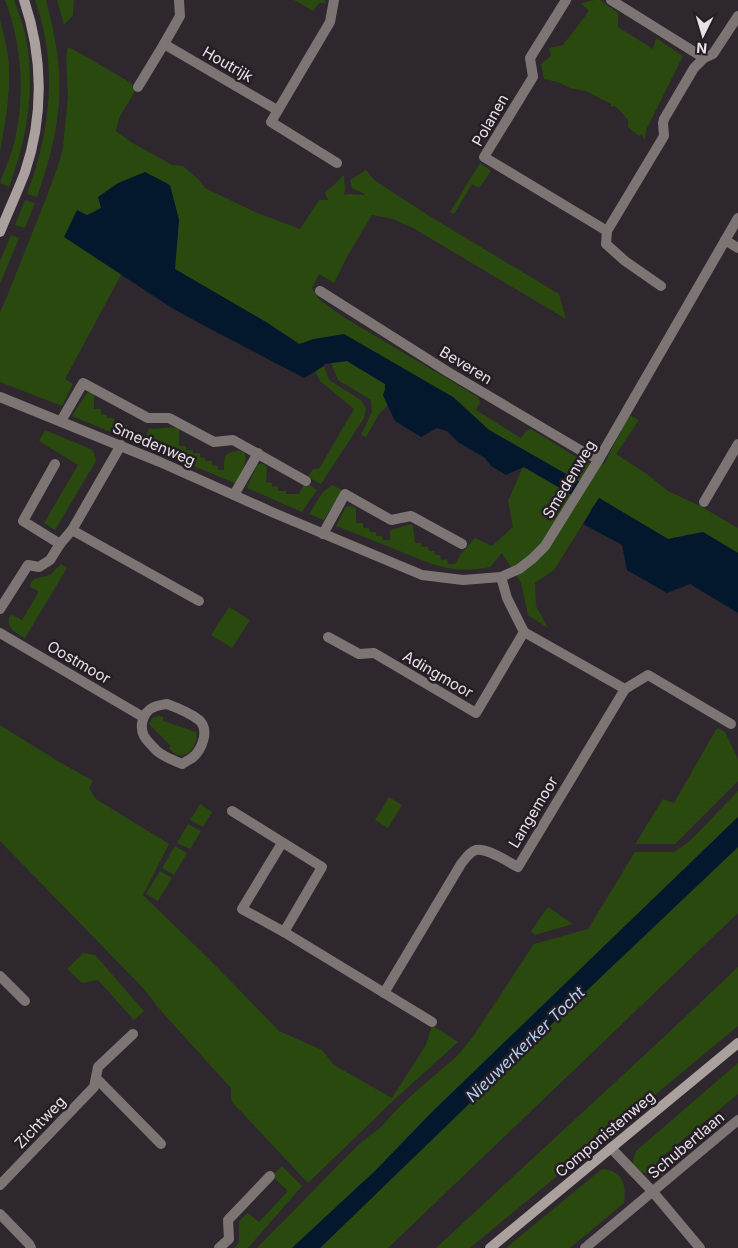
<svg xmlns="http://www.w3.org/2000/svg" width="738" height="1248" viewBox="0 0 738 1248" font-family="Inter,sans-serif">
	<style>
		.green { fill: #29490f }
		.water { fill: #03182d }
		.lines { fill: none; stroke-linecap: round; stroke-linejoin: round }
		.street { stroke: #7c7574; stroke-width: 10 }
		.secondary { stroke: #aaa09e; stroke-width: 10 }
		.labels { text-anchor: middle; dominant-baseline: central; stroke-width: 5; stroke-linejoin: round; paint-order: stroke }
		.street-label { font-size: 15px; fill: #e8e2e7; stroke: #251d25 }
		.water-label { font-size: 16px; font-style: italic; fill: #b0d3f6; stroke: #251d25 }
	</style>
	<rect width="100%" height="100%" fill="#2f272e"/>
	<!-- green -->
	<g class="green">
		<path d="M 5,0 L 14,0 C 18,11 22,22 25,33 C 36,87 28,136 9,187 L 0,183 C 5,169 11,155 15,140 C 25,94 22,44 5,0 Z"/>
		<path d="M 35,0 L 46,0 C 52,24 58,48 59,72 C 62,116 51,157 37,197 L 27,194 C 51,131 58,64 35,0 Z"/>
		<path d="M 57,0 L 74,0 L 73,15 L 64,25 Z"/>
		<path d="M 294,0 L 325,0 L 326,3 L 319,3 L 313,11 Z"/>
		<path d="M 594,0 L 600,0 L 618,13 L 618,27 L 653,49 L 656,38 L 683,56 L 646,130 L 645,140 L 641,134 L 639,136 L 628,127 L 628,120 L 624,115 L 615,106 L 611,107 L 611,104 L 586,91 L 570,88 L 558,82 L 544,79 L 541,64 L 551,56 L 549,48 L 563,45 L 589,11 L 581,3 Z"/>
		<path d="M 0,20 C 4,36 9,53 9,70 C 10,97 5,125 0,152 Z"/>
		<path d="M 68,47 L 85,56 L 131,83 L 135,91 L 119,118 L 116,131 L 131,142 L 172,165 L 183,166 L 199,180 L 205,188 L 255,212 L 300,229 L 319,200 L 328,200 L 325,193 L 344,175 L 345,189 L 344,195 L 348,194 L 364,195 L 365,194 L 352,188 L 350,180 L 366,170 L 374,180 L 431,217 L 559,294 L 566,319 L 413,228 L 393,219 L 372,215 L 348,255 L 334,283 L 319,274 L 312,288 L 320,300 L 345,318 L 478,397 L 480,402 L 476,410 L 521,438 L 526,431 L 531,429 L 584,462 L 604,464 L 629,415 L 639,420 L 616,454 L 647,474 L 668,491 L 702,507 L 738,528 L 738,553 L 703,532 L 668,539 L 599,498 L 554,570 L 535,583 L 536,606 L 548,628 L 528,615 L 521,583 L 502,553 L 490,567 C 452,575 431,564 397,550 C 377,542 357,534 336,526 L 346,507 C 350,505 352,506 356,508 L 356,523 L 363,523 L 363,528 L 369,528 L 370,532 L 376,532 L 376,536 L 382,536 L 383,540 L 390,540 L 390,532 L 391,530 L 411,524 L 413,526 L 415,543 L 421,543 L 422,547 L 428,547 L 429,551 L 434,551 L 435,555 L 440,555 L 441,560 L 447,559 L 448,564 L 455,564 L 461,554 L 475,538 L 492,546 L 513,527 L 508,501 L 523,467 L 572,495 L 580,482 L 489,430 L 453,397 L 328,337 L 314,339 L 300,344 L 266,322 L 174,269 L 121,275 L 65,379 L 73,384 L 62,406 L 0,382 L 0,312 L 8,294 L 45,201 L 59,163 L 63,147 L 68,96 L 66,57 Z"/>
		<path d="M 480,163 L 491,171 L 479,188 L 472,184 L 454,214 L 450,212 Z"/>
		<path d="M 25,200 L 35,203 L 25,228 L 15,225 Z"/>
		<path d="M 11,235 L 19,238 L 0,284 L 0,261 Z"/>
		<path d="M 347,361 L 385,384 L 385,390 L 383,395 L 388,405 L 379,414 L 366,437 L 361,435 L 372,412 L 371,400 L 338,380 L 331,363 Z"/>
		<path d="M 324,366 L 329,380 L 361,400 L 366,408 L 364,418 L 321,484 L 308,477 L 313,469 L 319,469 L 354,409 L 320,381 L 315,370 Z"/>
		<path d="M 89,392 L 94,394 L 94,409 L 101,409 L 101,414 L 107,415 L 107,418 L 114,418 L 114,422 L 121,422 L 121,425 L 127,425 L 127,429 L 133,430 L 133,433 L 140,434 L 141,438 L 146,438 L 149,428 C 158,431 169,425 179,429 L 179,446 L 186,446 L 186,450 L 193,450 L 193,453 L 200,453 L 200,457 L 205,458 L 205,461 L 212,461 L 212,465 L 218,466 L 218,470 L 224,470 C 224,467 224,460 225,457 C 228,451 239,450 244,452 C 249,461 240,475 237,484 L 72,416 L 87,393 Z"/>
		<path d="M 45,430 L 93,450 L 96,461 L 55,530 L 44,523 L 78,465 L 39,441 Z"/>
		<path d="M 260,464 L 264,464 L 267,467 L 266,482 L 272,483 L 272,486 L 278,487 L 278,491 L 286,491 L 286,494 L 299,494 L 305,482 L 317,490 L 302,512 L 247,488 L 257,465 Z"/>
		<path d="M 332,485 L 342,490 L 324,520 L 309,514 L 323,492 Z"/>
		<path d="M 61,564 L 67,568 L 25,638 C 16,633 7,629 9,617 L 12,615 L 22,620 L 38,593 L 38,591 L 30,587 L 30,584 L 34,579 L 50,575 Z"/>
		<path d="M 229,607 L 250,620 L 232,648 L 211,635 Z"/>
		<path d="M 159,716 L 163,717 L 163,721 L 196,732 C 199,741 191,757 179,755 C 175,755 172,751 169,748 L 171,746 L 149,724 L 153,717 Z"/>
		<path d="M 0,725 L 56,760 L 93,781 L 89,788 L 96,799 L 169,844 L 143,895 L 211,961 L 279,1031 L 322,1050 L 334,1065 L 392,1098 L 426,1045 L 432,1025 L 458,1042 L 394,1100 L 308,1183 L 233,1103 L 231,1098 L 231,1088 L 161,1011 L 144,989 L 0,841 Z"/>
		<path d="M 717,728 L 725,732 L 738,759 L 738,781 L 675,844 L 636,844 L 637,841 L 663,799 L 674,803 Z"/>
		<path d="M 738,791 L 738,817 L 430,1114 L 376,1170 L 292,1248 L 257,1248 L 359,1144 L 380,1128 L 400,1106 L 422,1086 L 457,1056 L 472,1038 L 534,944 L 588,929 L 635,852 L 674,852 L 690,841 Z"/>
		<path d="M 389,797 L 402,805 L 388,828 L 375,820 Z"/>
		<path d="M 200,804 L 212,812 L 203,827 L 190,820 Z"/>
		<path d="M 188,824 L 201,831 L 190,849 L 177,843 Z"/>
		<path d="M 175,846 L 187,853 L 174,875 L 162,868 Z"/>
		<path d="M 738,847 L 738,913 L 690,959 L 388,1248 L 320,1248 L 562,1014 Z"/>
		<path d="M 160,871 L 172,878 L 158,901 L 146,894 Z"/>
		<path d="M 548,907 L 573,924 L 535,935 L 531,931 Z"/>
		<path d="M 83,953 L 95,955 L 144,1011 L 134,1020 L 98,980 L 82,983 L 67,969 Z"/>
		<path d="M 738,967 L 738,1026 L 470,1248 L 436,1248 L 665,1036 Z"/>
		<path d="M 738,1063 L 738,1094 L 658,1160 L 664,1175 L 658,1177 L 637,1171 L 632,1164 L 636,1151 Z"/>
		<path d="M 282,1166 L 302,1186 L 248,1248 L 234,1248 L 239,1243 L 239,1221 L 248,1213 L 259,1222 L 288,1191 L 272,1176 Z"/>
		<path d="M 602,1169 C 622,1170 627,1185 624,1203 L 570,1248 L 506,1248 Z"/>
	</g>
	<!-- water -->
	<g class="water">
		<path d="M 145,172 L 170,185 L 179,220 L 175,269 L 266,322 L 299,344 L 314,339 L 344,334 L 453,397 L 489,430 L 580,482 L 572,495 L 524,467 L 506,475 L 491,466 L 485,458 L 458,442 L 447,431 L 437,428 L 421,437 L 395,421 L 383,395 L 385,390 L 385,384 L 347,361 L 324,364 L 324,366 L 304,378 L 201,324 L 172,308 L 64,237 L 77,210 L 87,215 L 101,208 L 98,197 L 118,183 Z"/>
		<path d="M 599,498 L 668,539 L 703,532 L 738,553 L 738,613 L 690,584 L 667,593 L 627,570 L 622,545 L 583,524 L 591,511 L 591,510 Z"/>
		<path d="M 738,817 L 738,847 L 562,1014 L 320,1248 L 292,1248 L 376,1170 L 430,1114 Z"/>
	</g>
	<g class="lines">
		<!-- street -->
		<g class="street">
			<path d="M 179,0 L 180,16 L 164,44 L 277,110"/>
			<path d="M 334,0 L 330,22 L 271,122 L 337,163"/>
			<path d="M 566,0 L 530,58 L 533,77 L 484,157 L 607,231 L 606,244 L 625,261 L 661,286"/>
			<path d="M 611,0 L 704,58"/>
			<path d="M 138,87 L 164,44"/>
			<path d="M 607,231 L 664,136 L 663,123 L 664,119 L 694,68 L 704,58 L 713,54 L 738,16"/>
			<path d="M 725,240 L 738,248"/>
			<path d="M 320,291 L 448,372 L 585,453 L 599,459"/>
			<path d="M 0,397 L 160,462 L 274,513 L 422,575 L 463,580 L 501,577 L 519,569 L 532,559 L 545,546 L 599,459 L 738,218"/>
			<path d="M 61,421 L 83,383 L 148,418 L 169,418 L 214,442 L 233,440 L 306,481"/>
			<path d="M 55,464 L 23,521 L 60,544"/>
			<path d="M 234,495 L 258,453"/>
			<path d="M 704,502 L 738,444"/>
			<path d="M 72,530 L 199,601"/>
			<path d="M 323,534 L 345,494 L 391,520 L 411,516 L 462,544"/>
			<path d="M 0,609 L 28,565 L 39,567 L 50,560 L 60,544 L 72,530 L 121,445"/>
			<path d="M 524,632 L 625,689 L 648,675 L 731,724"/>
			<path d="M 0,633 L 143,717"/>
			<path d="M 328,637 L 359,654 L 374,653 L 476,713 L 524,632 L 507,598 L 501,577"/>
			<path d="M 167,704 C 178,708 190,713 199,720 C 210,730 202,750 192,758 C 189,760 185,762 182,764 C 173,760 164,757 157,751 C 153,747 147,741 144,736 C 139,726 143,713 152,708 C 157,705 162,705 167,704 Z"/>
			<path d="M 232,811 L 322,867 L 284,932"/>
			<path d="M 282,843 L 242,909 L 284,932 L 432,1022"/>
			<path d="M 0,976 L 25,1001"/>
			<path d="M 384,993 L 461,864 C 465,859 469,852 476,850 C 488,848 508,862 518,867 L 625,689"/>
			<path d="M 96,1078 L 161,1144"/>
			<path d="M 611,1148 L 653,1192 L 700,1248"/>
			<path d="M 0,1185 L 94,1087 L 98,1067 L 133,1034"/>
			<path d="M 0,1214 L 29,1244 L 31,1248"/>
			<path d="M 219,1248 L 229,1239 L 228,1220 L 270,1176"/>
			<path d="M 585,1248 L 738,1120"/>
		</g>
		<!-- secondary -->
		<g class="secondary">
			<path d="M 0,232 C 8,212 17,193 25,172 C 44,116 43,56 24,0"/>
			<path d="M 490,1248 L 738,1043"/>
		</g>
	</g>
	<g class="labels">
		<!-- street labels -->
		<g class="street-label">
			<text transform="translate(228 64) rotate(30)">Houtrijk</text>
			<text transform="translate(490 120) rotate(-60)">Polanen</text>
			<text transform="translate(466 365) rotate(31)">Beveren</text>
			<text transform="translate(154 444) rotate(23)">Smedenweg</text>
			<text transform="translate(569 479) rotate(-59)">Smedenweg</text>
			<text transform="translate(79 662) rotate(30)">Oostmoor</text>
			<text transform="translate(438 674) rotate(30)">Adingmoor</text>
			<text transform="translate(533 812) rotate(-59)">Langemoor</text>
			<text transform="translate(40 1122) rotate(-46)">Zichtweg</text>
			<text transform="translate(605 1134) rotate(-40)">Componistenweg</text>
			<text transform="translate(686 1145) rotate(-40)">Schubertlaan</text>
		</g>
		<!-- water labels -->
		<g class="water-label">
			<text transform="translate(525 1044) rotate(-44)">Nieuwerkerker Tocht</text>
		</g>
	</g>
	<!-- north arrow -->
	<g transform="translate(703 35) rotate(185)" stroke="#251d25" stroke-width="4" paint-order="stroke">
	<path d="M0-4L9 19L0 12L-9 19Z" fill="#e8e2e7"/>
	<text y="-8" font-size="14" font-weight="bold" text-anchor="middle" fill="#e8e2e7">N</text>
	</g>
</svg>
